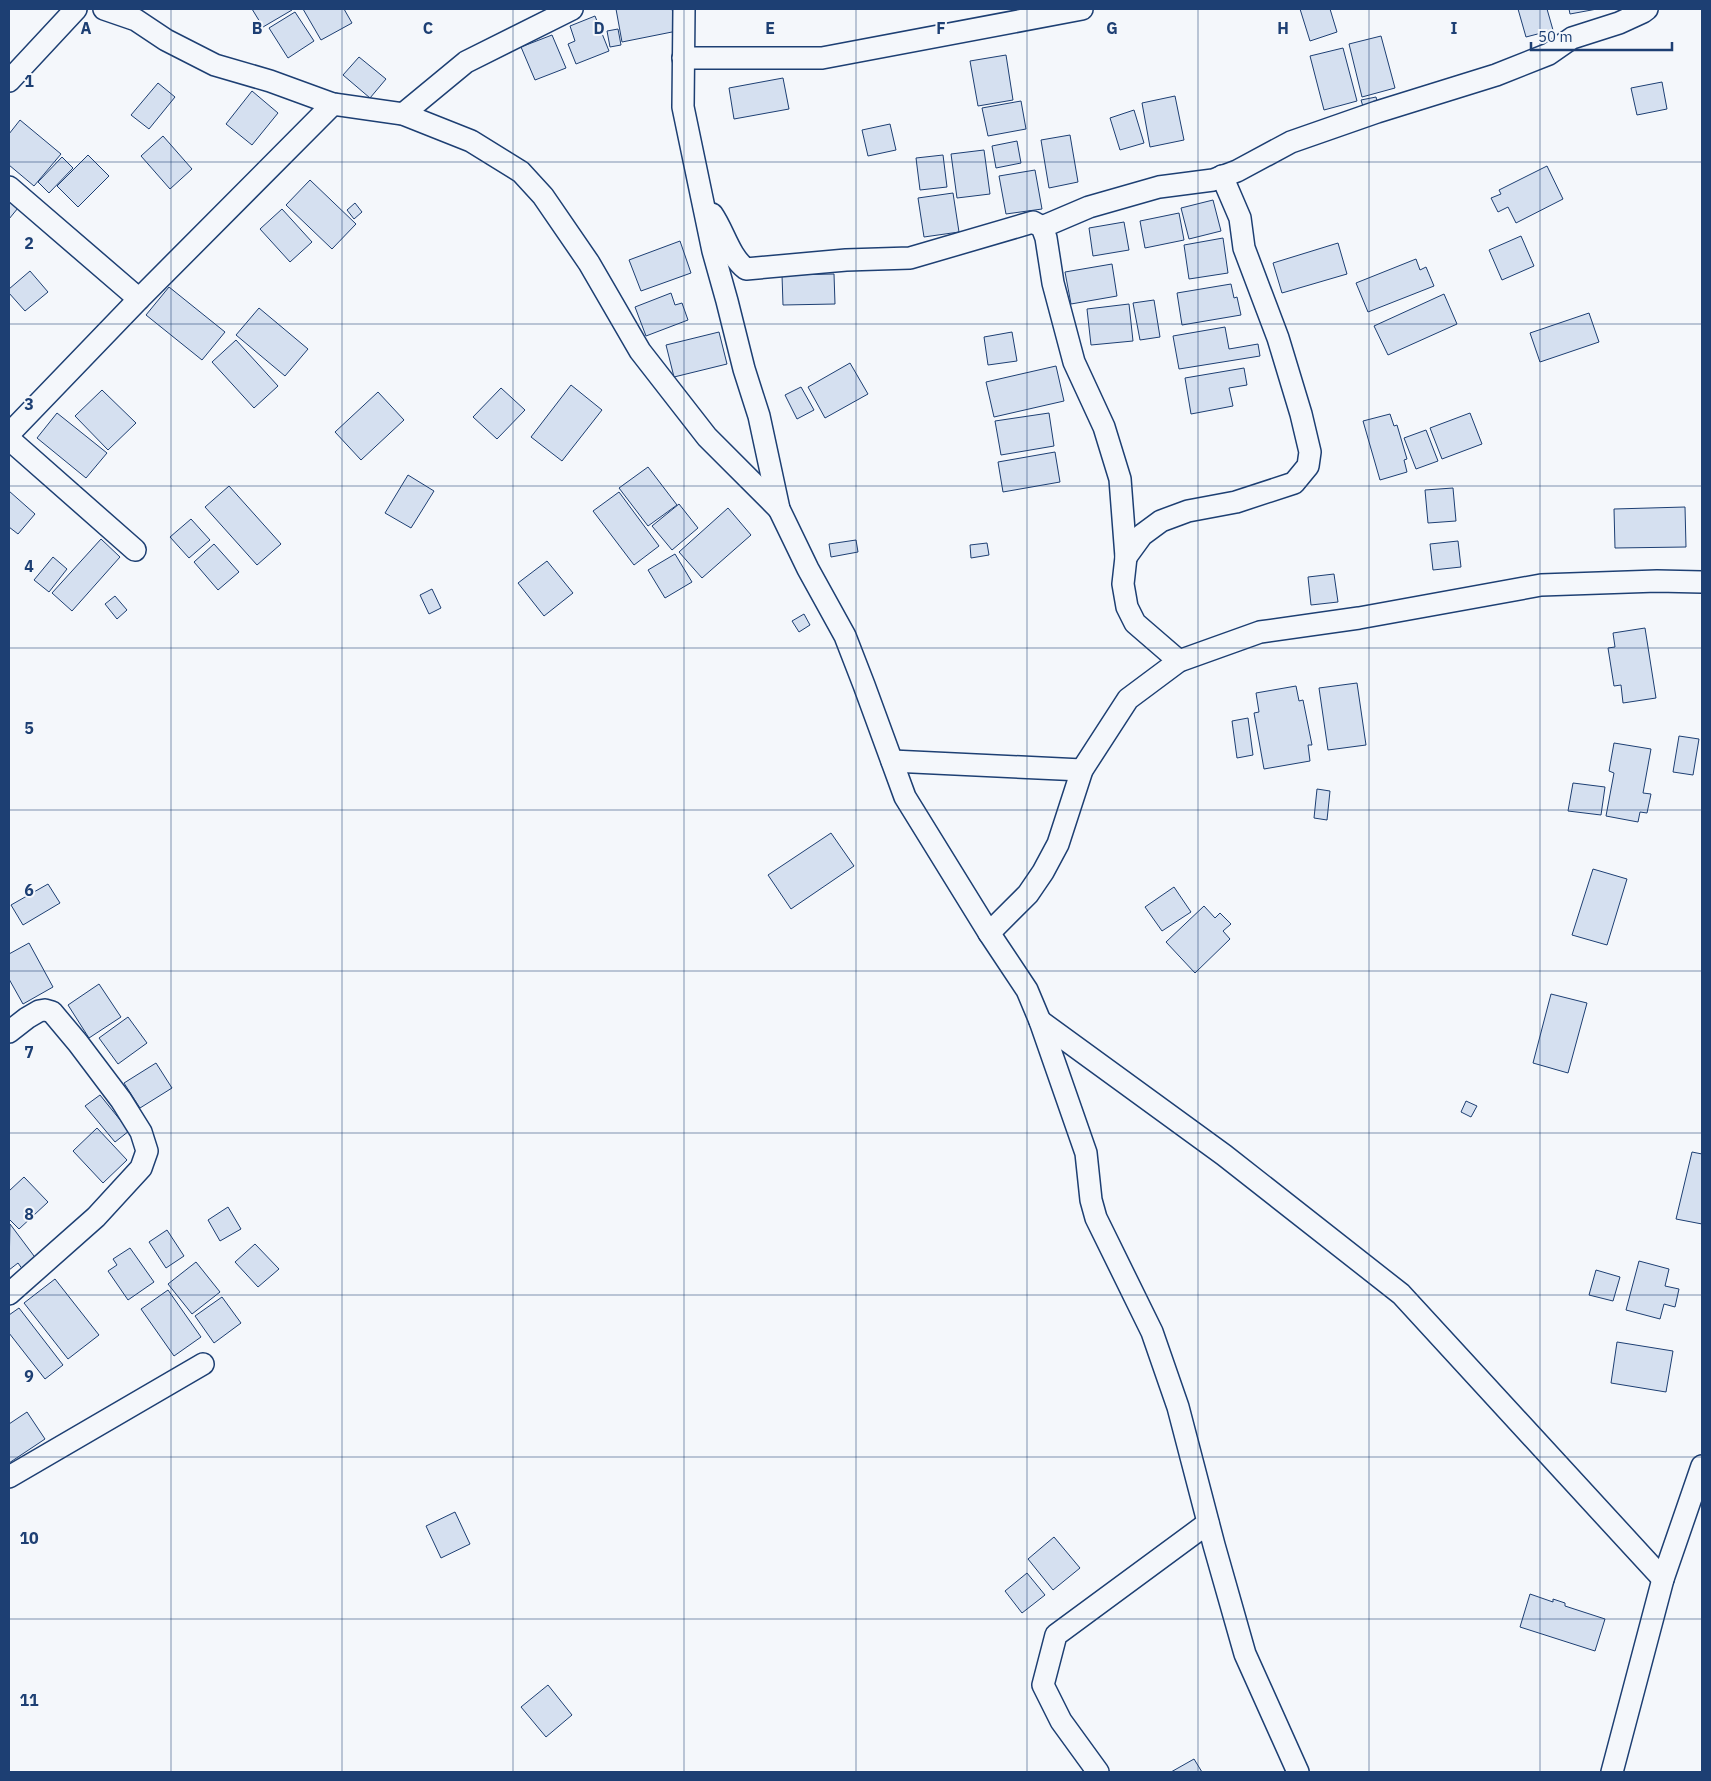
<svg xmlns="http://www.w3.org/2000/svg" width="1711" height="1781" viewBox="0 0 1711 1781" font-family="'IBM Plex Sans',sans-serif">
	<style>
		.building { fill: #d5e0f0; stroke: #1d3f73 }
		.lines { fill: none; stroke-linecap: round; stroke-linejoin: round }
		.minor-casing { stroke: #1d3f73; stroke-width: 24 }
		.minor { stroke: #f4f7fb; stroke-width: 21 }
		.grid { fill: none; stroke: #1d3f73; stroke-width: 1; stroke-opacity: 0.55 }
		.grid-label { font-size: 16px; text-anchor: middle; font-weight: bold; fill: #1d3f73; stroke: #f4f7fb; stroke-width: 4; stroke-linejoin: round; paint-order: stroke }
	</style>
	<rect width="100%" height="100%" fill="#f4f7fb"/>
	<!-- building -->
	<g class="building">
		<path d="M 252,9 L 292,9 L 292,10 L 263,27 Z"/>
		<path d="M 303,9 L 344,9 L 352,23 L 321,40 Z"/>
		<path d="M 616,9 L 672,9 L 677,31 L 622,42 Z"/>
		<path d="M 1300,9 L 1330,9 L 1337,32 L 1310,41 Z"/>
		<path d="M 1518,9 L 1547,9 L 1553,30 L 1526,37 Z"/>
		<path d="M 1569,9 L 1597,9 L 1570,14 Z"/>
		<path d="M 295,12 L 314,41 L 288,58 L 269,28 Z"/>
		<path d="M 595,16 L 609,51 L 576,64 L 568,44 L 575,41 L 570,26 Z"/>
		<path d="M 618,29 L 621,45 L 610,47 L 607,31 Z"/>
		<path d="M 552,35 L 566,68 L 535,80 L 521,47 Z"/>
		<path d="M 1381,36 L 1395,88 L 1362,97 L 1349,44 Z"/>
		<path d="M 1343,48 L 1357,101 L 1324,110 L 1310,56 Z"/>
		<path d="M 1006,55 L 1013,100 L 978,106 L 970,61 Z"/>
		<path d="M 359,57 L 386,79 L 370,98 L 343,75 Z"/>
		<path d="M 783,78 L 789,109 L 734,119 L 729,88 Z"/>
		<path d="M 1662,82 L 1667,109 L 1637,115 L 1631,88 Z"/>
		<path d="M 158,83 L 175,97 L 149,129 L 131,115 Z"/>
		<path d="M 252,91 L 278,113 L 252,145 L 226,124 Z"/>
		<path d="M 1175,96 L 1184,140 L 1150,147 L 1142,103 Z"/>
		<path d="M 1376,97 L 1379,109 L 1365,113 L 1361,100 Z"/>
		<path d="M 1021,101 L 1026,129 L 988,136 L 982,108 Z"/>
		<path d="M 1134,110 L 1144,143 L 1120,150 L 1110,118 Z"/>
		<path d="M 20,120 L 61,154 L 34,186 L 9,165 L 9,134 Z"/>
		<path d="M 890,124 L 896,150 L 868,156 L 862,130 Z"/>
		<path d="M 1070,135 L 1078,182 L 1049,188 L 1041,140 Z"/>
		<path d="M 163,136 L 192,169 L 170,189 L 141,156 Z"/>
		<path d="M 1017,141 L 1021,163 L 996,168 L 992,146 Z"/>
		<path d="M 984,150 L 990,194 L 957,198 L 951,154 Z"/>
		<path d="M 88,155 L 109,176 L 78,207 L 57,186 Z"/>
		<path d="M 943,155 L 947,187 L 920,190 L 916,158 Z"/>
		<path d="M 62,157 L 73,168 L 49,193 L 38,182 Z"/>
		<path d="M 1547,166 L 1563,199 L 1516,223 L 1508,207 L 1498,212 L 1491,198 L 1501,194 L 1499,190 Z"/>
		<path d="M 1035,170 L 1042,209 L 1006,214 L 999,176 Z"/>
		<path d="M 310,180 L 356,224 L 332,249 L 286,205 Z"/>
		<path d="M 953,193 L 959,232 L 924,237 L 918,198 Z"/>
		<path d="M 9,200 L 18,208 L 9,219 Z"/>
		<path d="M 1213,200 L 1221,231 L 1189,239 L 1181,208 Z"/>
		<path d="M 355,203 L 362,212 L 354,219 L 347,210 Z"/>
		<path d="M 282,209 L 312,242 L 290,262 L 260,229 Z"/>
		<path d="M 1179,213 L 1184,240 L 1145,248 L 1140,221 Z"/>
		<path d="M 1124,222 L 1129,250 L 1093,256 L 1089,228 Z"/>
		<path d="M 1521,236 L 1534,266 L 1502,280 L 1489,250 Z"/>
		<path d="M 1223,238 L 1228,273 L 1189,279 L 1184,245 Z"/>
		<path d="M 680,241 L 691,273 L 641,291 L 629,260 Z"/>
		<path d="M 1338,243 L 1347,274 L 1282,293 L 1273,263 Z"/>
		<path d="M 1416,259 L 1420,270 L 1426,267 L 1434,286 L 1368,312 L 1356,283 Z"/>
		<path d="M 1112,264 L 1117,296 L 1071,304 L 1065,272 Z"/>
		<path d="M 30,271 L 48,292 L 25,311 L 9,293 L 9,289 Z"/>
		<path d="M 834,274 L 835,304 L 783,305 L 782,275 Z"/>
		<path d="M 1231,284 L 1234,298 L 1237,297 L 1241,315 L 1182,325 L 1177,293 Z"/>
		<path d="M 169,287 L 225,332 L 202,360 L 146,315 Z"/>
		<path d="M 671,293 L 675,305 L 682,303 L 688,320 L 646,336 L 635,307 Z"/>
		<path d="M 1444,294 L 1457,324 L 1388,355 L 1374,326 Z"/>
		<path d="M 1154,300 L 1160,337 L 1140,340 L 1133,303 Z"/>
		<path d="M 1129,304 L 1133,341 L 1091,345 L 1087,309 Z"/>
		<path d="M 259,308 L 308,349 L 285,376 L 236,335 Z"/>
		<path d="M 1589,313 L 1599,342 L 1540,362 L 1530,333 Z"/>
		<path d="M 1225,327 L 1229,349 L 1258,344 L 1260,356 L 1179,369 L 1173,336 Z"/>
		<path d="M 719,332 L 727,364 L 674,377 L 666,345 Z"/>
		<path d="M 1012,332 L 1017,361 L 988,365 L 984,337 Z"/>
		<path d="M 236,340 L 278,386 L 254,408 L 212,362 Z"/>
		<path d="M 850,363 L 868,394 L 825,418 L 808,387 Z"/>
		<path d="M 1056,366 L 1064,401 L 994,417 L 986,382 Z"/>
		<path d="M 1244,368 L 1247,385 L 1229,388 L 1233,406 L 1191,414 L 1185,378 Z"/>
		<path d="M 571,385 L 602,410 L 562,461 L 531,437 Z"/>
		<path d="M 801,387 L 814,410 L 797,419 L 785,395 Z"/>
		<path d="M 501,388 L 525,410 L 497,439 L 473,417 Z"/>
		<path d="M 102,390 L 136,423 L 108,450 L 75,416 Z"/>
		<path d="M 378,392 L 404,420 L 361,460 L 335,432 Z"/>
		<path d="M 57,413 L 107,453 L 86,478 L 37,438 Z"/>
		<path d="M 1049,413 L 1054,446 L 1001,455 L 995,421 Z"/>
		<path d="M 1470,413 L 1482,444 L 1442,459 L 1430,428 Z"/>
		<path d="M 1390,414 L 1394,426 L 1397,425 L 1407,459 L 1404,460 L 1407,472 L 1380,480 L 1363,421 Z"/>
		<path d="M 1426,430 L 1438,461 L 1416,469 L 1404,438 Z"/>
		<path d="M 1055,452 L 1060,482 L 1003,492 L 998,462 Z"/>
		<path d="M 648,467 L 677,505 L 648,526 L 619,488 Z"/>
		<path d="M 408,475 L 434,491 L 411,528 L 385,513 Z"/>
		<path d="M 229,486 L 281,544 L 257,565 L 205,507 Z"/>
		<path d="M 1453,488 L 1456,521 L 1428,523 L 1425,490 Z"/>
		<path d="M 9,491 L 35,514 L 18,534 L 9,527 Z"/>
		<path d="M 619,492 L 659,546 L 634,565 L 593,511 Z"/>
		<path d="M 679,504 L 698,528 L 672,550 L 652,526 Z"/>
		<path d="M 1685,507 L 1686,547 L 1615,548 L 1614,509 Z"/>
		<path d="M 728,508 L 751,535 L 702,578 L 679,552 Z"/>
		<path d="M 191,519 L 210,540 L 189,558 L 170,537 Z"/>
		<path d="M 101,539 L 120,557 L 72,611 L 52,593 Z"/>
		<path d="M 856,540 L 858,552 L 831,557 L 829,544 Z"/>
		<path d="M 1458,541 L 1461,567 L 1433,570 L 1430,544 Z"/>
		<path d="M 987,543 L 989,555 L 971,558 L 970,545 Z"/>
		<path d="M 214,544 L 239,572 L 218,590 L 194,562 Z"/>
		<path d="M 675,554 L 692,582 L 665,598 L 648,570 Z"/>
		<path d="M 53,557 L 67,569 L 49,592 L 34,580 Z"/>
		<path d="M 547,561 L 573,593 L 544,616 L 518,583 Z"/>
		<path d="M 1334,574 L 1338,602 L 1311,605 L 1308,577 Z"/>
		<path d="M 432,589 L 441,608 L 429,614 L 420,595 Z"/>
		<path d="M 115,596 L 127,610 L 117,619 L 105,604 Z"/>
		<path d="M 804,614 L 810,625 L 799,632 L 792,621 Z"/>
		<path d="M 1645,628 L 1656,698 L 1623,703 L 1621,685 L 1614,686 L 1608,648 L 1615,647 L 1613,633 Z"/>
		<path d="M 1357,683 L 1366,745 L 1328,750 L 1319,688 Z"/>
		<path d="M 1296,686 L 1299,701 L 1303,700 L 1312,745 L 1308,745 L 1310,761 L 1264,769 L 1254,713 L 1259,712 L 1256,693 Z"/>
		<path d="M 1248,718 L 1253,755 L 1237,758 L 1232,721 Z"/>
		<path d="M 1679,736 L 1699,739 L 1693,775 L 1673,772 Z"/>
		<path d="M 1614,743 L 1651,749 L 1643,793 L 1651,794 L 1647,813 L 1640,812 L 1638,822 L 1606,816 L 1614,773 L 1609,771 Z"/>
		<path d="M 1573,783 L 1605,787 L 1601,815 L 1568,811 Z"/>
		<path d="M 1317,789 L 1330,791 L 1327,820 L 1314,818 Z"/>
		<path d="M 831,833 L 854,866 L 791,909 L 768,875 Z"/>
		<path d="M 1593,869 L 1627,879 L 1607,945 L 1572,935 Z"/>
		<path d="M 48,884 L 60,903 L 23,925 L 11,905 Z"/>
		<path d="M 1174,887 L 1191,912 L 1162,931 L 1145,907 Z"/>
		<path d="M 1204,906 L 1215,918 L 1220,913 L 1231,924 L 1223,931 L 1230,939 L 1195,973 L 1166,942 Z"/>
		<path d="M 29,943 L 53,987 L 23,1004 L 9,979 L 9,954 Z"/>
		<path d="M 99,984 L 121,1017 L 89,1038 L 68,1005 Z"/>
		<path d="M 1551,994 L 1587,1003 L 1568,1073 L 1533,1063 Z"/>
		<path d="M 128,1017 L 147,1043 L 118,1064 L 99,1038 Z"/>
		<path d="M 156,1063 L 172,1088 L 140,1108 L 124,1083 Z"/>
		<path d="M 100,1095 L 129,1131 L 115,1142 L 85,1106 Z"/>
		<path d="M 1466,1101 L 1477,1106 L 1471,1117 L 1461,1112 Z"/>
		<path d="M 97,1128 L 127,1160 L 103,1183 L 73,1151 Z"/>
		<path d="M 1692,1152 L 1702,1154 L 1702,1224 L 1676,1219 Z"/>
		<path d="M 24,1177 L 48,1202 L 19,1229 L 9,1219 L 9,1191 Z"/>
		<path d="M 228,1207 L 241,1229 L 220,1241 L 208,1220 Z"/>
		<path d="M 10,1224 L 37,1260 L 23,1270 L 18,1263 L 9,1270 Z"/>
		<path d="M 167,1230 L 184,1256 L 166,1268 L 149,1242 Z"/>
		<path d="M 255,1244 L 279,1269 L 258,1287 L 235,1262 Z"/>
		<path d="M 130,1248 L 154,1282 L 128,1300 L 108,1271 L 117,1265 L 113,1259 Z"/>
		<path d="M 1639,1261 L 1669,1269 L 1665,1286 L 1679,1289 L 1675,1307 L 1664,1304 L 1660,1319 L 1626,1310 Z"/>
		<path d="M 196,1262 L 220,1292 L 192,1314 L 168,1284 Z"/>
		<path d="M 1596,1270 L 1620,1277 L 1613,1301 L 1589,1295 Z"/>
		<path d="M 55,1279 L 99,1335 L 68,1359 L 24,1303 Z"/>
		<path d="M 168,1290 L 201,1337 L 174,1356 L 141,1309 Z"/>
		<path d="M 222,1297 L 241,1323 L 214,1343 L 195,1316 Z"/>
		<path d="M 19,1308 L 63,1365 L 45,1379 L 9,1333 L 9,1315 Z"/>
		<path d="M 1617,1342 L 1673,1351 L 1666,1392 L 1611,1383 Z"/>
		<path d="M 27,1412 L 45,1439 L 9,1463 L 9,1424 Z"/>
		<path d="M 455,1512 L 470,1544 L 441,1558 L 426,1526 Z"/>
		<path d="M 1054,1537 L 1080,1568 L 1053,1590 L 1028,1559 Z"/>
		<path d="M 1027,1573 L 1045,1595 L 1022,1613 L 1005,1591 Z"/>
		<path d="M 1530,1594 L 1553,1602 L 1553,1599 L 1565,1603 L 1565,1606 L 1605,1619 L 1595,1651 L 1520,1627 Z"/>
		<path d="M 548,1685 L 572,1715 L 546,1737 L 521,1707 Z"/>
		<path d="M 1194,1759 L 1202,1772 L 1171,1772 Z"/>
	</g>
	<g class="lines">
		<defs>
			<g id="minor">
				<path d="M 104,9 L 136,20 L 166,40 L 215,65 L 270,81 L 333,104 L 403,114 L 471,141 L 521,172 L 543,196 L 589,263 L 640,351 L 707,437 L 779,509"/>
				<path d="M 684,9 L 683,107 L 713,251 L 727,301 L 744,369 L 759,416 L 779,509 L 808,569 L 845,636 L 864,685 L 905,797 L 989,933 L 1027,990 L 1040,1021 L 1086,1153 L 1091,1200 L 1096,1218 L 1152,1332 L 1178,1407 L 1214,1545 L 1245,1654 L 1298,1772"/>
				<path d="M 683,58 L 822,58 L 1082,9"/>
				<path d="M 9,81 L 76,9"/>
				<path d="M 403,114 L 466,62 L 572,9"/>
				<path d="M 9,187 L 139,299"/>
				<path d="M 712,214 C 724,231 729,256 746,269 L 846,260 L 910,258 L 1033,222 L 1042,227 L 1046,238 L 1053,283 L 1074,362 L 1104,427 L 1120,479 L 1126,557 L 1123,584 L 1127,607 L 1135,623 L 1179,661"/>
				<path d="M 1042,227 L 1089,207 L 1159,187 L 1213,180 L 1237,171 L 1291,142 L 1377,112 L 1496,75 L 1549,54 L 1572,38 L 1619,23 L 1643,12 L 1647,9"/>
				<path d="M 9,434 L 139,299 L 333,104"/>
				<path d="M 9,439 L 135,550"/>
				<path d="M 1126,557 L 1142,535 L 1161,521 L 1188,511 L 1236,502 L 1294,483 L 1308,466 L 1310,452 L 1301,414 L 1278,338 L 1244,248 L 1240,218 L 1222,176"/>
				<path d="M 892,761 L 1082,770"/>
				<path d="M 989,933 L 1028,894 L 1043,872 L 1058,844 L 1082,770 L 1128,699 L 1179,661 L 1260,632 L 1359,618 L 1541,585 L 1657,581 L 1702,582"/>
				<path d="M 1040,1021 L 1224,1155 L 1401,1294 L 1663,1579"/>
				<path d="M 9,1032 L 27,1018 L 39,1011 L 45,1010 L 52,1012 L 78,1043 L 121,1100 L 141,1132 L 147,1151 L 141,1168 L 96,1217 L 9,1294"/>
				<path d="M 9,1477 L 203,1364"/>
				<path d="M 1098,1772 L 1061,1721 L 1043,1685 L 1056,1635 L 1208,1523"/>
				<path d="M 1612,1772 L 1663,1579 L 1702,1466"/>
			</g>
		</defs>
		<!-- minor casing -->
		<use href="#minor" class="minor-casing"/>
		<!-- minor -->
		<use href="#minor" class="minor"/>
	</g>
	<!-- grid -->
	<path class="grid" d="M 171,9 L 171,1772M 342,9 L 342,1772M 513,9 L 513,1772M 684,9 L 684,1772M 856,9 L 856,1772M 1027,9 L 1027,1772M 1198,9 L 1198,1772M 1369,9 L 1369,1772M 1540,9 L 1540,1772M 9,162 L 1702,162M 9,324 L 1702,324M 9,486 L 1702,486M 9,648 L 1702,648M 9,810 L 1702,810M 9,971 L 1702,971M 9,1133 L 1702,1133M 9,1295 L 1702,1295M 9,1457 L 1702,1457M 9,1619 L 1702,1619"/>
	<g class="grid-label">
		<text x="86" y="34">A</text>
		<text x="257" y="34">B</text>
		<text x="428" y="34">C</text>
		<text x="599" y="34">D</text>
		<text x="770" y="34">E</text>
		<text x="941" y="34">F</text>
		<text x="1112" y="34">G</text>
		<text x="1283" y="34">H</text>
		<text x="1454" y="34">I</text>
		<text x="29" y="87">1</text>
		<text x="29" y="249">2</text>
		<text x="29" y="410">3</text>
		<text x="29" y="572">4</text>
		<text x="29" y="734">5</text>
		<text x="29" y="896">6</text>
		<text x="29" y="1058">7</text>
		<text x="29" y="1220">8</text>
		<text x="29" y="1382">9</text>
		<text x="29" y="1544">10</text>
		<text x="29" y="1706">11</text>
	</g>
	<!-- border -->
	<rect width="1711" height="1781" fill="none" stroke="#1d3f73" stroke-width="20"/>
	<!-- scale -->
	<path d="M1531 42v8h141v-8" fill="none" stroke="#1d3f73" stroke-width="2.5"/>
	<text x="1538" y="42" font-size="15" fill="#1d3f73" stroke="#f4f7fb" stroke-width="4" paint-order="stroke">50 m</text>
</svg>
